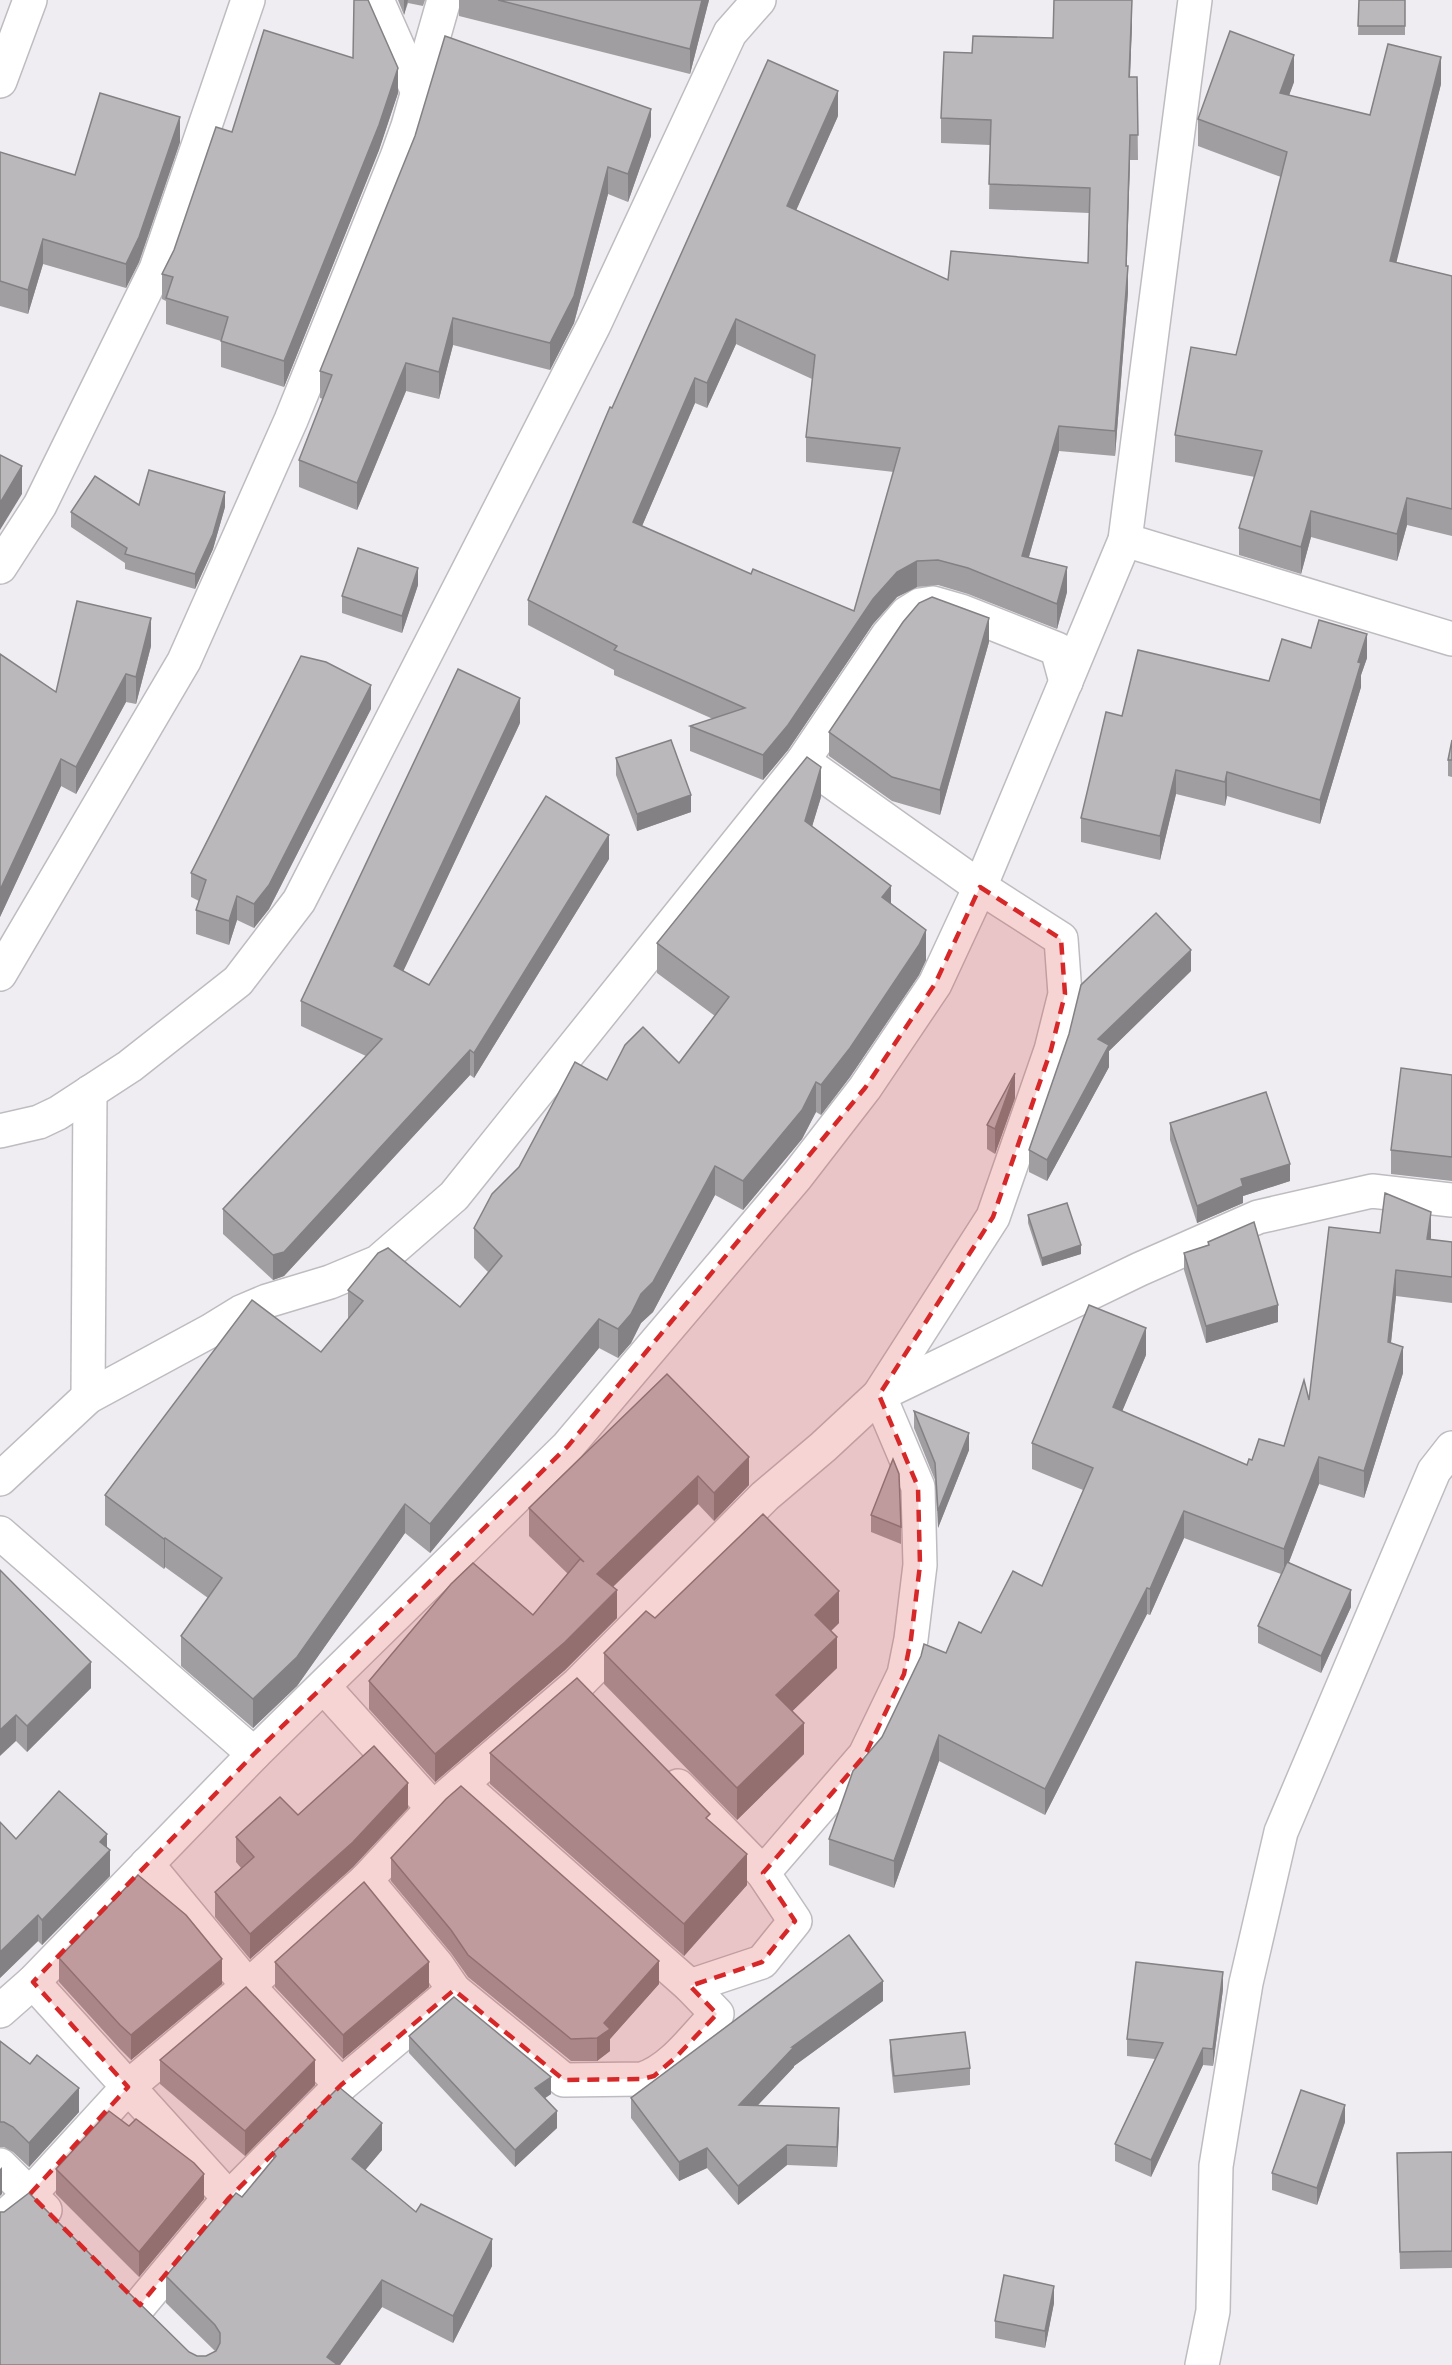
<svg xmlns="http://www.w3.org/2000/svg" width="1452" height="2365" viewBox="0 0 1452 2365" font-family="Poppins,sans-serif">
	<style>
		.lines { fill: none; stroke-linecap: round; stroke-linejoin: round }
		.street-casing { stroke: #bebcc0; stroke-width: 36 }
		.street { stroke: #fff; stroke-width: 33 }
		.wall { fill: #a19ea1; fill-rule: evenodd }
		.shaded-wall { fill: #838183 }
		.building { fill: #bbb8bb; stroke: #838183; stroke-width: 1.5; fill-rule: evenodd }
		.marked { fill: #d62828; fill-opacity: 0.2; stroke: #d62828; stroke-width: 4.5; stroke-dasharray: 12 8; stroke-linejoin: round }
	</style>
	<rect width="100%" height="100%" fill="#efedf1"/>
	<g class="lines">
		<defs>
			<g id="street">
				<path d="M 377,0 L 417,90"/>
				<path d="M 0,81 L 30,0"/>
				<path d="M 1125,540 L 1452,639"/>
				<path d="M 0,567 L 40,505 L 156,269 L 248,0"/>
				<path d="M 0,974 L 184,661 L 291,420 L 397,157 L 408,126 L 444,0"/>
				<path d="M 0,1131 L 39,1122 L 58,1113 L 130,1066 L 238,981 L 299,901 L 594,325 L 730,33 L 759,0"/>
				<path d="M 88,1397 L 90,1092"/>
				<path d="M 0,1479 L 88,1397 L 210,1331 L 241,1312 L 267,1301 L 330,1282 L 378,1262 L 454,1196 L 803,761 L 888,635 L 907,613 L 920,605 L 933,603 L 961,611 L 1057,649 L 1066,682"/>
				<path d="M 0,1533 L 254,1754"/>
				<path d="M 324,1687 L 433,1808"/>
				<path d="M 461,1784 L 690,1986"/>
				<path d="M 678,1786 L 762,1872"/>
				<path d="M 147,1864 L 248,1986 L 341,2085"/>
				<path d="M 33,1982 L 229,2198"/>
				<path d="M 454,1990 L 564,2080 L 642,2079 C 672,2070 695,2036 717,2014 L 690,1986 L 762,1962 L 795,1921 L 763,1873 L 865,1755 L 904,1674 L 911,1639 L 920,1565 L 918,1487 L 879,1395 L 993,1217 L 1051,1050 L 1065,994 L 1061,939 L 980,887 L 803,761"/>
				<path d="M 0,2011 L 33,1982 L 254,1754 L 568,1446 L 797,1176 L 865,1088 L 935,984 L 980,887 L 1125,540 L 1195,0"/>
				<path d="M 0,2165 L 45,2210"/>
				<path d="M 0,2221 L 30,2194 L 128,2087 L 248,1986 L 366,1880 L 433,1808 L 578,1684 L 765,1496 L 823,1447 L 879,1395 L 1140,1269 L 1258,1217 L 1372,1191 L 1452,1200"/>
				<path d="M 140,2305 L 229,2198 L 341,2085 L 454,1990 L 437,1965 L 366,1880"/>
				<path d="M 1202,2365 L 1213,2311 L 1216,2166 L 1246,1983 L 1281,1832 L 1434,1471 L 1452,1448"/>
			</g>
		</defs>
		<!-- street casing -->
		<use href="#street" class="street-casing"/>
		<!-- street -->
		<use href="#street" class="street"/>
	</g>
	<!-- wall -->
	<g class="wall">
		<path d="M 398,0 L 425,0 L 423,6 L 408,3 L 404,15 Z"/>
		<path d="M 459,0 L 709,0 L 690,74 L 459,16 Z"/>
		<path d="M 1359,0 L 1405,0 L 1405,35 L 1358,35 Z"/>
		<path d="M 1132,23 L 1130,77 L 1137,77 L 1138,160 L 1130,160 L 1126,266 L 1128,292 L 1115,456 L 1059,451 L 1029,557 L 1067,592 L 1057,629 L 968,594 L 938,585 L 917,587 L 897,597 L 873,624 L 788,750 L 763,780 L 690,751 L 690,726 L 713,719 L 614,675 L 614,670 L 528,625 L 528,600 L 612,408 L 838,116 L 796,210 L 948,280 L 1088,263 L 1089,213 L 989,209 L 990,145 L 941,143 L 941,118 L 972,53 ZM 736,344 L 812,379 L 806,437 L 806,462 L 894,472 L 854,611 L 751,574 L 642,526 L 695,403 L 707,408 Z"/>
		<path d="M 1294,82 L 1289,95 L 1370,115 L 1441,84 L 1396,262 L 1452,276 L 1452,536 L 1407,525 L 1397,561 L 1311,537 L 1301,574 L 1239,555 L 1239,528 L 1255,477 L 1175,462 L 1175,435 L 1236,355 L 1281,177 L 1198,146 L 1198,119 Z"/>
		<path d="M 398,93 L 379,150 L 284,387 L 221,367 L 221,341 L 166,324 L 166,301 L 162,299 L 162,274 L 232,132 Z"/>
		<path d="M 651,136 L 628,202 L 608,194 L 574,323 L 550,370 L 453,345 L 439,399 L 406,391 L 357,510 L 299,487 L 299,460 L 323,399 L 320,398 L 320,371 Z"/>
		<path d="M 180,142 L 139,262 L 126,288 L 43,264 L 28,314 L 0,306 L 0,152 L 75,175 Z"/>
		<path d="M 139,505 L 225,507 L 213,549 L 195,589 L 125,569 L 125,563 L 71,527 L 71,512 Z"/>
		<path d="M 418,585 L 402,633 L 342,613 L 342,596 Z"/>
		<path d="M 989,642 L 940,815 L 892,801 L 829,756 L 829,732 Z"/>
		<path d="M 151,646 L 136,704 L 126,702 L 76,794 L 61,786 L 0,917 L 0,654 L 56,692 Z"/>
		<path d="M 1311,648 L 1367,658 L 1361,675 L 1361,687 L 1320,824 L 1227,796 L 1225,806 L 1176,794 L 1160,860 L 1081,842 L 1081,818 L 1122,716 L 1269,681 Z"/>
		<path d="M 371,709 L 269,909 L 254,928 L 237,920 L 229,945 L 196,934 L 196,910 L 199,901 L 191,897 L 191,873 Z"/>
		<path d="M 520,723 L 403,971 L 429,985 L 609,859 L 474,1078 L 470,1075 L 284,1276 L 273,1280 L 223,1234 L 223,1209 L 366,1056 L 301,1026 L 301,1001 Z"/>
		<path d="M 1452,740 L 1452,777 L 1448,776 L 1448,760 Z"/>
		<path d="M 616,758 L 691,812 L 637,831 L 616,775 Z"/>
		<path d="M 821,797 L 812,826 L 891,904 L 926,960 L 919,975 L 850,1077 L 821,1115 L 816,1112 L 802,1139 L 743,1210 L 715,1195 L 653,1312 L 641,1323 L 631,1343 L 618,1358 L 599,1348 L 430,1553 L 405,1533 L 297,1686 L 253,1728 L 181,1666 L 181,1636 L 208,1598 L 165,1567 L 164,1569 L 105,1525 L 105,1495 L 321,1352 L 348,1319 L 348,1290 L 460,1307 L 488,1272 L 474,1258 L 474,1228 L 607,1080 L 679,1063 L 715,1016 L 657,973 L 657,943 Z"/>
		<path d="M 1191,971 L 1109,1051 L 1109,1067 L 1047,1181 L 1029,1172 L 1029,1150 L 1069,1034 Z"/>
		<path d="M 1452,1075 L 1452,1181 L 1391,1174 L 1391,1150 Z"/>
		<path d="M 1015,1098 L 995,1154 L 987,1149 L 987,1125 Z"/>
		<path d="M 1170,1123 L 1290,1181 L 1243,1196 L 1243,1203 L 1197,1223 L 1170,1140 Z"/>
		<path d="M 1028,1215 L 1081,1254 L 1042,1266 L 1028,1223 Z"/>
		<path d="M 1329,1227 L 1452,1242 L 1452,1303 L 1396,1296 L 1391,1343 L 1403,1373 L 1364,1498 L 1319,1484 L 1289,1562 L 1351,1607 L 1321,1673 L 1258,1643 L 1258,1626 L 1281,1574 L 1184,1538 L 1150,1615 L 1147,1614 L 1045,1815 L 939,1761 L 894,1888 L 829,1865 L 829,1839 L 882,1737 L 946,1653 L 981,1633 L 1042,1586 L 1083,1490 L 1032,1469 L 1032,1443 L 1146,1355 L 1122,1411 L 1247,1465 L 1252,1460 L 1284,1446 L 1309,1400 Z"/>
		<path d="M 1208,1242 L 1278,1322 L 1206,1343 L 1184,1270 L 1184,1253 L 1208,1245 Z"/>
		<path d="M 667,1374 L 749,1485 L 714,1521 L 698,1504 L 613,1587 L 617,1618 L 565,1670 L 435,1782 L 369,1709 L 369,1681 L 533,1615 L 568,1574 L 529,1536 L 529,1508 Z"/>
		<path d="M 914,1411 L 969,1450 L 938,1528 L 935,1480 L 914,1428 Z"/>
		<path d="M 871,1515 L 901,1527 L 901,1544 L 871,1532 Z"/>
		<path d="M 0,1570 L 91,1688 L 27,1752 L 16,1741 Z"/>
		<path d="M 655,1618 L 839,1623 L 831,1631 L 837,1668 L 792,1711 L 804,1754 L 737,1820 L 604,1684 L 604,1653 Z"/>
		<path d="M 490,1753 L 747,1885 L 684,1956 L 490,1784 Z"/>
		<path d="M 408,1808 L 353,1867 L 250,1959 L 215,1917 L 215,1892 L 241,1868 L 236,1862 L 236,1837 L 298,1815 Z"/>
		<path d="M 0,1822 L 16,1839 L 107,1848 L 110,1876 L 42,1945 L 38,1941 L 0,1978 Z"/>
		<path d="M 391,1858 L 659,1984 L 610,2039 L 610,2051 L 597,2061 L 571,2061 L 468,1977 L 451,1953 L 391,1881 Z"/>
		<path d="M 59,1958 L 222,1984 L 131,2060 L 120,2049 L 59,1982 Z"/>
		<path d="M 275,1962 L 429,1987 L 343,2059 L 275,1987 Z"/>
		<path d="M 1223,1989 L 1213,2066 L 1203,2065 L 1151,2177 L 1115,2161 L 1115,2144 L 1155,2059 L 1127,2056 L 1127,2039 Z"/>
		<path d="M 883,2001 L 794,2066 L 794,2067 L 757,2106 L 839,2128 L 837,2167 L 787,2165 L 738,2205 L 707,2168 L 679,2181 L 631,2118 L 631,2098 Z"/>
		<path d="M 409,2036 L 551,2094 L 545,2098 L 557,2128 L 515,2167 L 409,2053 Z"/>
		<path d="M 890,2040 L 970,2068 L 970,2085 L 894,2093 L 890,2057 Z"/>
		<path d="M 0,2041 L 79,2112 L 29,2167 L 13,2152 L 4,2147 L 0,2147 Z"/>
		<path d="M 160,2060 L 315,2085 L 245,2156 L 160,2084 Z"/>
		<path d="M 1345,2122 L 1317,2205 L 1272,2190 L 1272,2173 Z"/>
		<path d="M 129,2126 L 204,2199 L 139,2277 L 56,2194 L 56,2169 Z"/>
		<path d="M 382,2150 L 365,2170 L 416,2212 L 492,2266 L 453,2343 L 382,2307 L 340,2365 L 0,2365 L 128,2292 L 189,2352 L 197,2356 L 206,2356 L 215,2351 L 166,2303 L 166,2276 L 242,2197 L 273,2159 L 273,2153 Z"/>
		<path d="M 1452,2152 L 1452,2268 L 1400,2269 L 1397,2153 Z"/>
		<path d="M 1054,2303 L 1045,2348 L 995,2338 L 995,2321 Z"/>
	</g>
	<!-- shaded-wall -->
	<g class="shaded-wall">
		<path d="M 404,0 L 408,0 L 404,15 Z"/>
		<path d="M 702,0 L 709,0 L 690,74 L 690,49 Z"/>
		<path d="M 1132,0 L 1132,23 L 1129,102 L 1129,77 Z"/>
		<path d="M 1294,55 L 1294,82 L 1280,120 L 1280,93 Z"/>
		<path d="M 1441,57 L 1441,84 L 1390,288 L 1390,261 Z"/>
		<path d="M 398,68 L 398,93 L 379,150 L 284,387 L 284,361 Z"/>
		<path d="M 838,91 L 838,116 L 787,231 L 787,206 Z"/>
		<path d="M 651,109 L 651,136 L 628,202 L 628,174 Z"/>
		<path d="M 180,117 L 180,142 L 139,262 L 126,288 L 126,264 Z"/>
		<path d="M 1130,135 L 1130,160 L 1126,291 L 1126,266 Z"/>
		<path d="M 608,167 L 608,194 L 574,323 L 550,370 L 550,343 Z"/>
		<path d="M 43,239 L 43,264 L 28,314 L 28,290 Z"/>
		<path d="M 1128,266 L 1128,292 L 1115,456 L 1115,431 Z"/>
		<path d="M 453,318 L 453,345 L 439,399 L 439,372 Z"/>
		<path d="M 736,319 L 736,344 L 707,408 L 707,383 Z"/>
		<path d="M 406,363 L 406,391 L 357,510 L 357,483 Z"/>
		<path d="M 695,378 L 695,403 L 633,547 L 633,522 Z"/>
		<path d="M 1059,426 L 1059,451 L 1022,581 L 1022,556 Z"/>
		<path d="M 22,466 L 22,494 L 0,530 L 0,503 Z"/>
		<path d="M 225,492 L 225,507 L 213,549 L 195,589 L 195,574 Z"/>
		<path d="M 1407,498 L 1407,525 L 1397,561 L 1397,534 Z"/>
		<path d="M 1311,511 L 1311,537 L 1301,574 L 1301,547 Z"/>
		<path d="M 917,561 L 917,587 L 897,597 L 873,624 L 788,750 L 763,780 L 763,755 L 873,599 L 897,572 Z"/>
		<path d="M 1067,567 L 1067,592 L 1057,629 L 1057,604 Z"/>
		<path d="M 418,568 L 418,585 L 402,633 L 402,616 Z"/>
		<path d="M 151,618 L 151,646 L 136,704 L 136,677 Z"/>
		<path d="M 989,618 L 989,642 L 940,815 L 940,790 Z"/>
		<path d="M 1367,634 L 1367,658 L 1361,675 L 1361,687 L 1320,824 L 1320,800 L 1358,662 Z"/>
		<path d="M 126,674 L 126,702 L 76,794 L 76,767 Z"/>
		<path d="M 371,685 L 371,709 L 269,909 L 254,928 L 254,904 Z"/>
		<path d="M 520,698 L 520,723 L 394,991 L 394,966 Z"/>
		<path d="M 61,759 L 61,786 L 0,917 L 0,890 Z"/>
		<path d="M 821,767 L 821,797 L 805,850 L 805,821 Z"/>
		<path d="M 1176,770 L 1176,794 L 1160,860 L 1160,836 Z"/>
		<path d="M 1227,772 L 1227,796 L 1225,806 L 1225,782 Z"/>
		<path d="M 691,795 L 691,812 L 637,831 L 637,814 Z"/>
		<path d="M 609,835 L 609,859 L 474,1078 L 474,1053 Z"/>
		<path d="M 891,886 L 891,915 L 882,897 Z"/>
		<path d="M 237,896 L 237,920 L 229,945 L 229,921 Z"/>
		<path d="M 926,930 L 926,960 L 919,975 L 850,1077 L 821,1115 L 821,1085 Z"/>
		<path d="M 1191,950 L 1191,971 L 1109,1051 L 1109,1067 L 1047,1181 L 1047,1160 L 1098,1039 Z"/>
		<path d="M 470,1050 L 470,1075 L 284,1276 L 273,1280 L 273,1255 Z"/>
		<path d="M 1015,1073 L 1015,1098 L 995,1154 L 995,1129 Z"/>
		<path d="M 816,1082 L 816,1112 L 802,1139 L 743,1210 L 743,1181 Z"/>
		<path d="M 1290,1164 L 1290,1181 L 1243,1196 L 1243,1203 L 1197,1223 L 1197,1206 L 1241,1179 Z"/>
		<path d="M 715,1166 L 715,1195 L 653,1312 L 641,1323 L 631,1343 L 618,1358 L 618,1329 L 641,1294 Z"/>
		<path d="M 1431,1212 L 1431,1238 L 1427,1265 L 1427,1239 Z"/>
		<path d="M 1081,1245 L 1081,1254 L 1042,1266 L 1042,1258 Z"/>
		<path d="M 1396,1270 L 1396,1296 L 1388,1369 L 1388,1342 Z"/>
		<path d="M 1278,1305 L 1278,1322 L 1206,1343 L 1206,1326 Z"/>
		<path d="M 599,1319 L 599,1348 L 430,1553 L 430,1524 Z"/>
		<path d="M 1146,1328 L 1146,1355 L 1113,1433 L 1113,1407 Z"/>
		<path d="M 1403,1347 L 1403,1373 L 1364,1498 L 1364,1471 Z"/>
		<path d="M 969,1433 L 969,1450 L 938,1528 L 938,1511 Z"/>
		<path d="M 749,1457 L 749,1485 L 714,1521 L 714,1493 Z"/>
		<path d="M 1319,1457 L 1319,1484 L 1284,1575 L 1284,1549 Z"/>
		<path d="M 698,1476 L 698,1504 L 597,1602 L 597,1574 Z"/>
		<path d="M 405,1504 L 405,1533 L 297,1686 L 253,1728 L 253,1699 Z"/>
		<path d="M 1184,1511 L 1184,1538 L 1150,1615 L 1150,1589 Z"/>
		<path d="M 165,1538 L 165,1567 L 164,1569 L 164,1539 Z"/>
		<path d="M 1147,1588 L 1147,1614 L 1045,1815 L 1045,1789 Z"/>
		<path d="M 617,1590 L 617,1618 L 565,1670 L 435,1782 L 435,1754 Z"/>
		<path d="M 1351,1590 L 1351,1607 L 1321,1673 L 1321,1656 Z"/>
		<path d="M 839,1591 L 839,1623 L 815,1646 L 815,1615 Z"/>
		<path d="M 837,1637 L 837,1668 L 776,1727 L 776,1695 Z"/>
		<path d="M 91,1662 L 91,1688 L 27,1752 L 27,1726 Z"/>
		<path d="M 16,1715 L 16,1741 L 0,1756 L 0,1730 Z"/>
		<path d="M 804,1723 L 804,1754 L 737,1820 L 737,1788 Z"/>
		<path d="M 939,1735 L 939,1761 L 894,1888 L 894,1861 Z"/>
		<path d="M 408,1783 L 408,1808 L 353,1867 L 250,1959 L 250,1934 Z"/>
		<path d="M 107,1834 L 107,1852 L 110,1850 L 110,1876 L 42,1945 L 42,1920 L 100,1842 Z"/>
		<path d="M 747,1854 L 747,1885 L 684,1956 L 684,1924 Z"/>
		<path d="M 38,1915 L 38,1941 L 0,1978 L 0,1952 Z"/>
		<path d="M 222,1959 L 222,1984 L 131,2060 L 131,2035 Z"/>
		<path d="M 659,1961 L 659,1984 L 610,2039 L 610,2051 L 597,2061 L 597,2038 L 604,2023 Z"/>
		<path d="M 429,1962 L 429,1987 L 343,2059 L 343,2035 Z"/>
		<path d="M 1223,1972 L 1223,1989 L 1213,2066 L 1213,2049 Z"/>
		<path d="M 883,1981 L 883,2001 L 794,2066 L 794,2067 L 739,2125 L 739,2105 L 792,2047 Z"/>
		<path d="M 1203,2048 L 1203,2065 L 1151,2177 L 1151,2160 Z"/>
		<path d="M 315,2060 L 315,2085 L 245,2156 L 245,2131 Z"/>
		<path d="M 551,2077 L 551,2094 L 535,2105 L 535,2088 Z"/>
		<path d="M 79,2088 L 79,2112 L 29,2167 L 29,2143 Z"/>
		<path d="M 1345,2105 L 1345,2122 L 1317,2205 L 1317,2188 Z"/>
		<path d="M 839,2108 L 839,2128 L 837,2167 L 837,2147 Z"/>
		<path d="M 557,2111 L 557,2128 L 515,2167 L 515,2150 Z"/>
		<path d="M 382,2123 L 382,2150 L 352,2186 L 352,2159 Z"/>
		<path d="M 787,2145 L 787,2165 L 738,2205 L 738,2186 Z"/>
		<path d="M 707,2148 L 707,2168 L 679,2181 L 679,2162 Z"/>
		<path d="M 2,2167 L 2,2194 L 0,2196 L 0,2169 Z"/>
		<path d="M 204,2174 L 204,2199 L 139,2277 L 139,2252 Z"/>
		<path d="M 492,2239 L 492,2266 L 453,2343 L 453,2316 Z"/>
		<path d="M 382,2280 L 382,2307 L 340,2365 L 327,2365 L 327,2357 Z"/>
		<path d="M 1054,2286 L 1054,2303 L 1045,2348 L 1045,2331 Z"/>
	</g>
	<!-- building -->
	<g class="building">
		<path d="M 354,0 L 368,0 L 398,68 L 379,125 L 284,361 L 221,341 L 228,317 L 166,298 L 173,277 L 162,274 L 174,250 L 216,127 L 232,132 L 264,30 L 353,58 Z"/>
		<path d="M 498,0 L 702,0 L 690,49 Z"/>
		<path d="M 1054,0 L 1132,0 L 1129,77 L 1137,77 L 1138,135 L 1130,135 L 1126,266 L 1128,266 L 1115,431 L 1059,426 L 1022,556 L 1067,567 L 1057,604 L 968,568 L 938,560 L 917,561 L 897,572 L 873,599 L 788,725 L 763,755 L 690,726 L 745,708 L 614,650 L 617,646 L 528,600 L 610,407 L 612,408 L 768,60 L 838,91 L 787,206 L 948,280 L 951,251 L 1088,263 L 1090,188 L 989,184 L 991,120 L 941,118 L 944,52 L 972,53 L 973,36 L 1053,38 ZM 736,319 L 815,355 L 806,437 L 900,448 L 854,611 L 753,569 L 751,574 L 633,522 L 695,378 L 707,383 Z"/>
		<path d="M 1359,0 L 1405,0 L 1405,26 L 1358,26 Z"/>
		<path d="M 1230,31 L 1294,55 L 1280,93 L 1370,115 L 1388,44 L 1441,57 L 1390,261 L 1452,276 L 1452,509 L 1407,498 L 1397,534 L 1311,511 L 1301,547 L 1239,528 L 1262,451 L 1175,435 L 1191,347 L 1236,355 L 1287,152 L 1198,119 Z"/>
		<path d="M 445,36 L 651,109 L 628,174 L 608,167 L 574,296 L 550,343 L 453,318 L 439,372 L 406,363 L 357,483 L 299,460 L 332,375 L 320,371 L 415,136 Z"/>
		<path d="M 100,93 L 180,117 L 139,237 L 126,264 L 43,239 L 28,290 L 0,281 L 0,152 L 75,175 Z"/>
		<path d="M 0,455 L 22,466 L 0,503 Z"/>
		<path d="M 149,470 L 225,492 L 213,534 L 195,574 L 125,554 L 127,548 L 71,512 L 95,476 L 139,505 Z"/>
		<path d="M 358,548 L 418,568 L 402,616 L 342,596 Z"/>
		<path d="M 932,597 L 989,618 L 940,790 L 892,777 L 829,732 L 903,622 L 919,603 Z"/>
		<path d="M 77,601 L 151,618 L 136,677 L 126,674 L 76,767 L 61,759 L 0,890 L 0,654 L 56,692 Z"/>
		<path d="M 1319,620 L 1367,634 L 1358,662 L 1361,663 L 1320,800 L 1227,772 L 1225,782 L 1176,770 L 1160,836 L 1081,818 L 1106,712 L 1122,716 L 1138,650 L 1269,681 L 1282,639 L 1311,648 Z"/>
		<path d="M 301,656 L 326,662 L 371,685 L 269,885 L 254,904 L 237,896 L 229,921 L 196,910 L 206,880 L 191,873 Z"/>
		<path d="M 458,669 L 520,698 L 394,966 L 429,985 L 546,796 L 609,835 L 474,1053 L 470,1050 L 284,1252 L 273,1255 L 223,1209 L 382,1039 L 301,1001 Z"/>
		<path d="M 671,740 L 691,795 L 637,814 L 616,758 Z"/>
		<path d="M 1452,740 L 1452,760 L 1448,760 Z"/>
		<path d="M 807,757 L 821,767 L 805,821 L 891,886 L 882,897 L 926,930 L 919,945 L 850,1048 L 821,1085 L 816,1082 L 802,1110 L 743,1181 L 715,1166 L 653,1282 L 641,1294 L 631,1314 L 618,1329 L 599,1319 L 430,1524 L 405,1504 L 297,1657 L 253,1699 L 181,1636 L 222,1578 L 165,1538 L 164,1539 L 105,1495 L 252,1300 L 321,1352 L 363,1301 L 348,1290 L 378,1253 L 388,1248 L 460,1307 L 502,1256 L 474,1228 L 492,1194 L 519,1167 L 575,1062 L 607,1080 L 625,1045 L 643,1027 L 679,1063 L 729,997 L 657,943 Z"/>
		<path d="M 1156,913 L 1191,950 L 1098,1039 L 1109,1045 L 1047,1160 L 1029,1150 L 1069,1034 L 1081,985 Z"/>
		<path d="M 1401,1068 L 1452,1075 L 1452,1157 L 1391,1150 Z"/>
		<path d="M 1015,1073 L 995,1129 L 987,1125 Z"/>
		<path d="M 1266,1092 L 1290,1164 L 1241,1179 L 1243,1186 L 1197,1206 L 1170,1123 Z"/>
		<path d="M 1385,1193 L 1431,1212 L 1427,1239 L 1452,1242 L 1452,1277 L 1396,1270 L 1388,1342 L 1403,1347 L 1364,1471 L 1319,1457 L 1284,1549 L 1184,1511 L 1150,1589 L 1147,1588 L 1045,1789 L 939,1735 L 894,1861 L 829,1839 L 853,1771 L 882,1737 L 921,1656 L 924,1644 L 946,1653 L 959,1622 L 981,1633 L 1013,1571 L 1042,1586 L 1093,1468 L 1032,1443 L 1089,1305 L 1146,1328 L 1113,1407 L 1247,1465 L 1249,1459 L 1252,1460 L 1259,1439 L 1284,1446 L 1304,1380 L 1309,1400 L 1329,1227 L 1380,1233 Z"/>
		<path d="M 1067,1203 L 1081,1245 L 1042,1258 L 1028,1215 Z"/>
		<path d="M 1254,1222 L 1278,1305 L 1206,1326 L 1184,1253 L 1209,1245 L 1208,1242 Z"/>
		<path d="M 667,1374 L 749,1457 L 714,1493 L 698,1476 L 597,1574 L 617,1590 L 565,1642 L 435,1754 L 369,1681 L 451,1584 L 473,1563 L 533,1615 L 580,1559 L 584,1562 L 529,1508 Z"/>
		<path d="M 914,1411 L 969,1433 L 938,1511 L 935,1463 Z"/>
		<path d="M 893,1459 L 899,1474 L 901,1527 L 871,1515 Z"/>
		<path d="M 763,1514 L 839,1591 L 815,1615 L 837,1637 L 776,1695 L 804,1723 L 737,1788 L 604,1653 L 646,1611 L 655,1618 Z"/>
		<path d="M 1287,1562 L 1351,1590 L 1321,1656 L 1258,1626 Z"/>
		<path d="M 0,1570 L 91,1662 L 27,1726 L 16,1715 L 0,1730 Z"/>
		<path d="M 577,1678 L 710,1814 L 706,1818 L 747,1854 L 684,1924 L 490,1753 Z"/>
		<path d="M 374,1746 L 408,1783 L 353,1842 L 250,1934 L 215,1892 L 254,1857 L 236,1837 L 280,1797 L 298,1815 Z"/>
		<path d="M 461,1786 L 659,1961 L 604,2023 L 610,2029 L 597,2038 L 571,2039 L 468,1955 L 451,1930 L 391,1858 L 446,1799 Z"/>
		<path d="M 59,1791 L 107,1834 L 100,1842 L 110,1850 L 42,1920 L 38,1915 L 0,1952 L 0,1822 L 16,1839 Z"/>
		<path d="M 138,1875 L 186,1915 L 222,1959 L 131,2035 L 120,2025 L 59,1958 Z"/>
		<path d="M 364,1882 L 429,1962 L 343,2035 L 275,1962 Z"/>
		<path d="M 849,1935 L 883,1981 L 792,2047 L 794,2047 L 739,2105 L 839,2108 L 837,2147 L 787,2145 L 738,2186 L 707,2148 L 679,2162 L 631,2098 Z"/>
		<path d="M 1136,1962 L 1223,1972 L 1213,2049 L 1203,2048 L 1151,2160 L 1115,2144 L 1163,2043 L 1127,2039 Z"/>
		<path d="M 246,1987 L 315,2060 L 245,2131 L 160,2060 Z"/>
		<path d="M 454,1997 L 551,2077 L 535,2088 L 557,2111 L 515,2150 L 409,2036 Z"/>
		<path d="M 965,2032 L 970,2068 L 894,2076 L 890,2040 Z"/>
		<path d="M 0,2041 L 30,2064 L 37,2055 L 79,2088 L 29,2143 L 13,2127 L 4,2122 L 0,2122 Z"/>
		<path d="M 339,2087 L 382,2123 L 352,2159 L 416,2212 L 421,2204 L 492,2239 L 453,2316 L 382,2280 L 327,2357 L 338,2365 L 0,2365 L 0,2212 L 4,2212 L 29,2193 L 128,2292 L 189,2352 L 197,2356 L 206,2356 L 216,2351 L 220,2343 L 220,2333 L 215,2325 L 166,2276 L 236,2193 L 242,2197 L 276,2156 L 273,2153 Z"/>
		<path d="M 1301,2090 L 1345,2105 L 1317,2188 L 1272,2173 Z"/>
		<path d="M 109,2111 L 129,2126 L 136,2119 L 194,2163 L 204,2174 L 139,2252 L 56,2169 Z"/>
		<path d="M 1452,2152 L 1452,2251 L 1400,2252 L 1397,2153 Z"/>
		<path d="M 1004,2275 L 1054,2286 L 1045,2331 L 995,2321 Z"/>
	</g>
	<!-- marked area -->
	<path class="marked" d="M 980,887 L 1061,939 L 1065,994 L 1051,1050 L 993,1217 L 879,1395 L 918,1487 L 920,1565 L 911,1639 L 904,1674 L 865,1755 L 763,1873 L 795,1921 L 762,1962 L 690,1986 L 717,2014 L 676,2057 L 654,2076 L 642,2079 L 564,2080 L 454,1990 L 341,2085 L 229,2198 L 140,2305 L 30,2194 L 128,2087 L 33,1982 L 254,1754 L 568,1446 L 865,1088 L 935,984 Z"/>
</svg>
